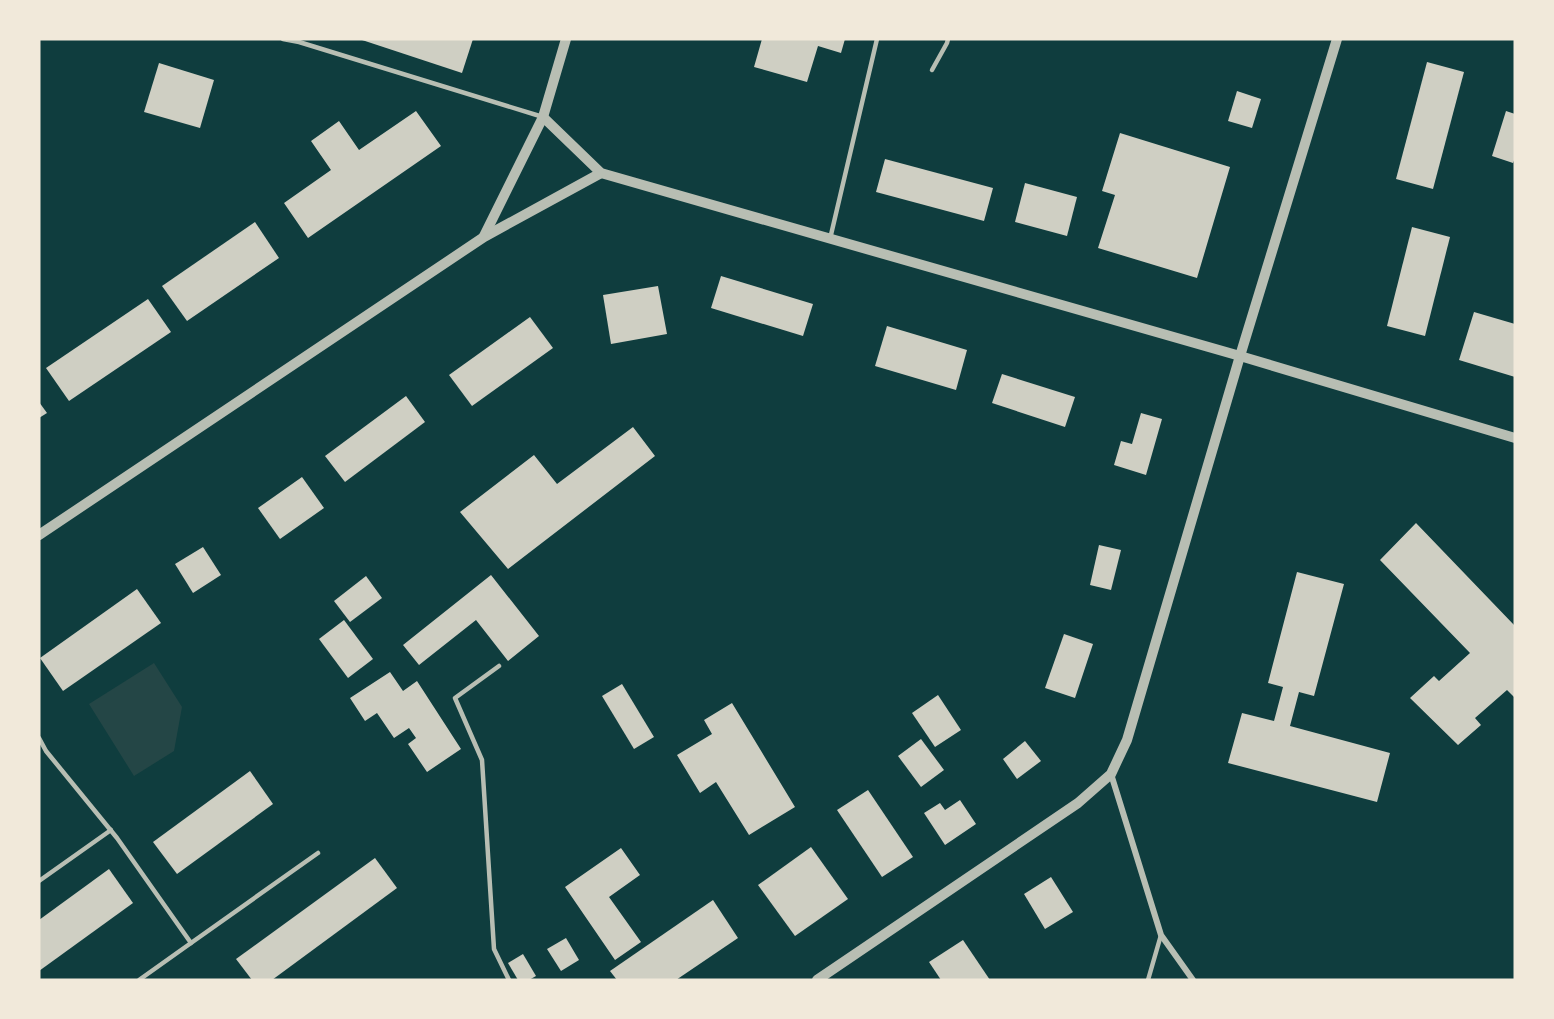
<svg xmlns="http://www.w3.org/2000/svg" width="1554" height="1019" viewBox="0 0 1554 1019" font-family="'Libre Baskerville',serif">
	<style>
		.green { fill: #244646 }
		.building { fill: #cfcfc3 }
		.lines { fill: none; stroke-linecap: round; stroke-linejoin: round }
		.service { stroke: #b8beb3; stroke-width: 4.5 }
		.minor { stroke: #b8beb3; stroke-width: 6 }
		.tertiary { stroke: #b8beb3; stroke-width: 10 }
	</style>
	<rect width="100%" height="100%" fill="#0f3d3e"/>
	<!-- green -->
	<path class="green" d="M 154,663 L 182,707 L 174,751 L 134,776 L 89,704 Z"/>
	<!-- building -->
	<g class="building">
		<path d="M 359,39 L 473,39 L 462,73 Z"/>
		<path d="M 762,39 L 845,39 L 841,53 L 818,46 L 807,82 L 754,67 Z"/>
		<path d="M 1427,62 L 1464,72 L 1433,189 L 1396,179 Z"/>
		<path d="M 159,63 L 214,80 L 200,128 L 144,112 Z"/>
		<path d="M 1237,91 L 1261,99 L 1252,128 L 1228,121 Z"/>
		<path d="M 416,111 L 441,146 L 308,238 L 284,203 L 331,170 L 311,141 L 339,121 L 359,150 Z"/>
		<path d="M 1506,111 L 1515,114 L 1515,158 L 1513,163 L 1492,156 Z"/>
		<path d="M 1120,133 L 1230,167 L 1197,278 L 1098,248 L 1115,195 L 1102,191 Z"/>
		<path d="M 885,159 L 993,188 L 984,221 L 876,192 Z"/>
		<path d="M 1025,183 L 1077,197 L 1067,236 L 1015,222 Z"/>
		<path d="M 255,222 L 279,258 L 187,321 L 162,286 Z"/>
		<path d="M 1412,227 L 1450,237 L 1425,336 L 1387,326 Z"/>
		<path d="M 721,276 L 813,304 L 803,336 L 711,308 Z"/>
		<path d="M 658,286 L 667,334 L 611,344 L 603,295 Z"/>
		<path d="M 148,299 L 171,332 L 69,401 L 46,368 Z"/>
		<path d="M 1474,312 L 1515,324 L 1515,377 L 1459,360 Z"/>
		<path d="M 530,317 L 553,348 L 472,406 L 449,375 Z"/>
		<path d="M 887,326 L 967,350 L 956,390 L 875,366 Z"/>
		<path d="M 1002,374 L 1075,397 L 1065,427 L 992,403 Z"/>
		<path d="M 406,396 L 425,422 L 345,482 L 325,456 Z"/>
		<path d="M 39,402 L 47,413 L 39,418 Z"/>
		<path d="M 1141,413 L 1162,419 L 1146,475 L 1114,465 L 1121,441 L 1132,444 Z"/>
		<path d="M 633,427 L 655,456 L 508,569 L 460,512 L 534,455 L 557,484 Z"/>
		<path d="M 302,477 L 324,508 L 280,539 L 258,508 Z"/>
		<path d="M 1416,523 L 1515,626 L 1515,698 L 1507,690 L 1475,718 L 1481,725 L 1458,745 L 1410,698 L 1434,676 L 1439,681 L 1470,653 L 1380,560 Z"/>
		<path d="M 1099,545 L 1121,550 L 1111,590 L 1090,585 Z"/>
		<path d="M 203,547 L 221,575 L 193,593 L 175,564 Z"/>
		<path d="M 1297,572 L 1344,584 L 1314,696 L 1299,692 L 1290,726 L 1390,753 L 1377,802 L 1228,763 L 1242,713 L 1274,721 L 1283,687 L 1268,683 Z"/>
		<path d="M 491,575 L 539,636 L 508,661 L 476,620 L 419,665 L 403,645 Z"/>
		<path d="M 366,576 L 382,598 L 350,622 L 334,601 Z"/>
		<path d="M 137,589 L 161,623 L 63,691 L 40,658 Z"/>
		<path d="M 344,620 L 373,659 L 348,678 L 319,639 Z"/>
		<path d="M 1064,634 L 1093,644 L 1075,698 L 1045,688 Z"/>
		<path d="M 390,672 L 403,691 L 417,681 L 461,749 L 427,772 L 408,744 L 416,738 L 409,728 L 394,738 L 377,713 L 365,721 L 350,698 Z"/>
		<path d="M 622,684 L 654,737 L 634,749 L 602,696 Z"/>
		<path d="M 938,695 L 961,730 L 935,747 L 912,713 Z"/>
		<path d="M 732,703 L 795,807 L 749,835 L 716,782 L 700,793 L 677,755 L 712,734 L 704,720 Z"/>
		<path d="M 921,739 L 944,770 L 921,787 L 898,756 Z"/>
		<path d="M 1025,741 L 1041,761 L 1017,779 L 1003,759 Z"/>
		<path d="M 250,771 L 273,804 L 177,874 L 153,842 Z"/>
		<path d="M 868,790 L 913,857 L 882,877 L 837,810 Z"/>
		<path d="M 960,800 L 976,824 L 945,845 L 924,813 L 940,803 L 945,810 Z"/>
		<path d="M 811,847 L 848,899 L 795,936 L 758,885 Z"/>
		<path d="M 621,848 L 640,875 L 609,897 L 641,942 L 615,960 L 565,887 Z"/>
		<path d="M 375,858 L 397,888 L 272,980 L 252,980 L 236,959 Z"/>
		<path d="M 109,869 L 133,903 L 39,971 L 39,920 Z"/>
		<path d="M 1051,877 L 1073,912 L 1045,929 L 1024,894 Z"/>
		<path d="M 713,900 L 738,938 L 676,980 L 617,980 L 610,971 Z"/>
		<path d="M 566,938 L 579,960 L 561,971 L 547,949 Z"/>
		<path d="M 963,940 L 990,980 L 941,980 L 929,962 Z"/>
		<path d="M 523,954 L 536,976 L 529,980 L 518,980 L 508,963 Z"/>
	</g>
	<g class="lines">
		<!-- service -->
		<g class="service">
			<path d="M 283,39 L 299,42 L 543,117"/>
			<path d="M 932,70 L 947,43 L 948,39"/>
			<path d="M 830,239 L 877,39"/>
			<path d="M 499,666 L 455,698 L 482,760 L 494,949 L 509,980"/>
			<path d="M 39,738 L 46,751 L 117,838 L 191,943 L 318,853"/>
			<path d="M 39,881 L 111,830"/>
			<path d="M 139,980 L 191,943"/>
			<path d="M 1148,980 L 1161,935"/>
		</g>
		<!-- minor -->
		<path class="minor" d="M 1111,774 L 1161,935 L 1193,980"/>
		<!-- tertiary -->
		<g class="tertiary">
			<path d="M 543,117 L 601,173 L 1240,356 L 1515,438"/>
			<path d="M 484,236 L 543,117 L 566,39"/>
			<path d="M 39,535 L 484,237 L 601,173"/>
			<path d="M 817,980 L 1078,803 L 1111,774 L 1127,740 L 1240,356 L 1337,39"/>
		</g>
	</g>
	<!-- border -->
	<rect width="1554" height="1019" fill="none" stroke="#f1e9da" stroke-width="81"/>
</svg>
